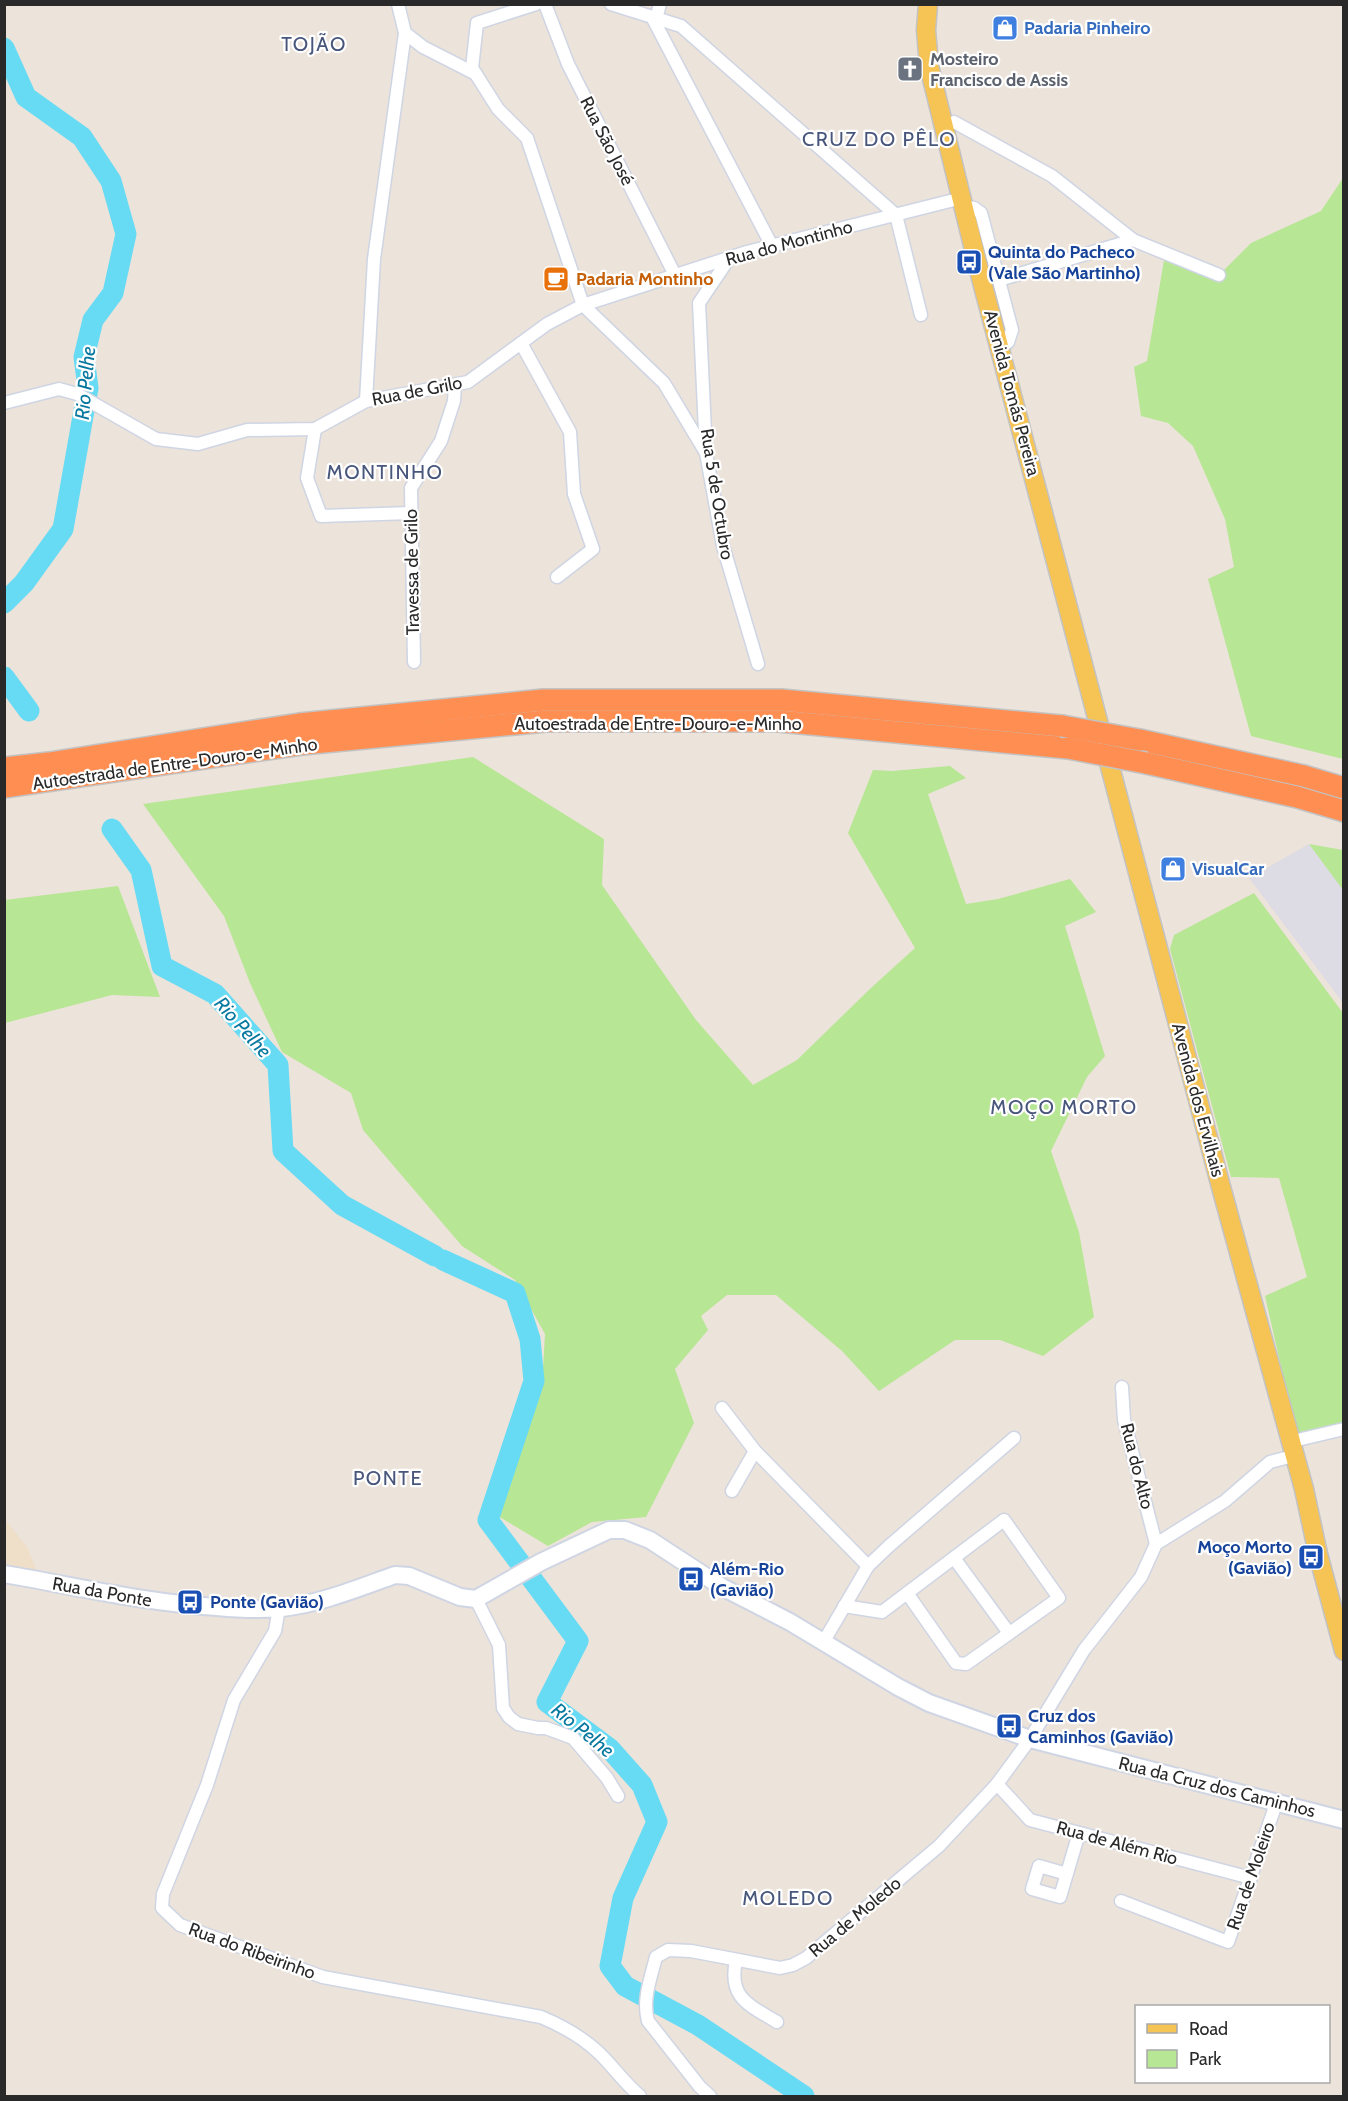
<svg xmlns="http://www.w3.org/2000/svg" width="1348" height="2101" viewBox="0 0 1348 2101" font-family="Cabin,sans-serif">
	<style>
		.industrial { fill: #dddbe4 }
		.education { fill: #efdfc9 }
		.green { fill: #b7e694 }
		.lines { fill: none; stroke-linecap: round; stroke-linejoin: round }
		.river { stroke: #68dbf4; stroke-width: 21 }
		.street-casing { stroke: #cfd5e3; stroke-width: 15 }
		.secondary-casing { stroke: #cfd5e3; stroke-width: 20 }
		.primary-casing { stroke: #c3c3c3; stroke-width: 21 }
		.highway-casing { stroke: #c3c3c3; stroke-width: 24 }
		.street { stroke: #fff; stroke-width: 12 }
		.secondary { stroke: #fff; stroke-width: 16 }
		.primary { stroke: #f6c355; stroke-width: 18 }
		.highway { stroke: #ff8e52; stroke-width: 21 }
		.highway-bridge-casing { stroke: #c3c3c3; stroke-width: 24; stroke-linecap: butt }
		.highway-bridge { stroke: #ff8e52; stroke-width: 21 }
		.labels { text-anchor: middle; dominant-baseline: central; stroke-width: 4.5; stroke-linejoin: round; paint-order: stroke }
		.shop-label { font-size: 18px; font-weight: bold; fill: #366cbe; stroke: #fff; text-anchor: start }
		.worship-label { font-size: 18px; font-weight: bold; fill: #5b616d; stroke: #fff; text-anchor: start }
		.street-label { font-size: 18px; fill: #292929; stroke: #fff }
		.transit-label { font-size: 18px; font-weight: bold; fill: #164399; stroke: #fff; text-anchor: start }
		.food-label { font-size: 18px; font-weight: bold; fill: #c56008; stroke: #fff; text-anchor: start }
		.neighbourhood-label { font-size: 20px; letter-spacing: 1.5px; fill: #48567c; stroke: #fff }
		.water-label { font-size: 20px; font-style: italic; fill: #07789f; stroke: #fff }
	</style>
	<rect width="100%" height="100%" fill="#ece3da"/>
	<!-- industrial -->
	<path class="industrial" d="M 1309,844 L 1343,890 L 1343,1003 L 1249,878 Z"/>
	<!-- education -->
	<path class="education" d="M 4,1518 L 27,1547 L 37,1571 L 5,1566 Z"/>
	<!-- green -->
	<g class="green">
		<path d="M 1343,178 L 1343,759 L 1251,736 L 1208,579 L 1234,567 L 1225,519 L 1193,446 L 1168,423 L 1141,416 L 1134,367 L 1147,361 L 1164,260 L 1215,279 L 1251,243 L 1321,211 Z"/>
		<path d="M 473,757 L 604,839 L 602,885 L 696,1020 L 753,1085 L 797,1060 L 872,987 L 915,948 L 848,833 L 873,770 L 892,771 L 950,766 L 966,778 L 928,794 L 966,904 L 998,899 L 1070,879 L 1096,912 L 1065,926 L 1105,1056 L 1087,1077 L 1051,1151 L 1079,1232 L 1094,1317 L 1043,1356 L 1000,1340 L 955,1340 L 879,1391 L 842,1351 L 776,1295 L 727,1295 L 701,1316 L 708,1330 L 675,1369 L 694,1423 L 646,1517 L 592,1522 L 548,1546 L 498,1516 L 542,1387 L 545,1334 L 515,1280 L 462,1246 L 363,1130 L 351,1093 L 282,1052 L 250,983 L 224,916 L 143,804 Z"/>
		<path d="M 1309,844 L 1343,850 L 1343,890 Z"/>
		<path d="M 118,886 L 160,997 L 112,995 L 5,1023 L 5,900 Z"/>
		<path d="M 1254,893 L 1343,1013 L 1343,1422 L 1304,1435 L 1296,1433 L 1265,1296 L 1307,1277 L 1279,1178 L 1231,1177 L 1170,949 L 1174,935 Z"/>
	</g>
	<g class="lines">
		<!-- river -->
		<g class="river">
			<path d="M 4,48 L 26,97 L 82,137 L 111,181 L 126,234 L 113,293 L 93,320 L 84,357 L 88,388 L 63,529 L 24,583 L 4,603"/>
			<path d="M 4,677 L 29,711"/>
			<path d="M 112,829 L 141,870 L 162,966 L 215,994 L 278,1065 L 283,1151 L 342,1205 L 435,1256"/>
			<path d="M 443,1260 L 515,1293 L 530,1339 L 534,1381 L 488,1520 L 578,1641 L 547,1702 L 610,1749 L 642,1785 L 657,1822 L 623,1898 L 610,1966 L 625,1986 L 698,2025 L 804,2096"/>
		</g>
		<defs>
			<g id="street">
				<path d="M 398,4 L 405,33 L 423,47 L 476,74"/>
				<path d="M 536,4 L 477,23 L 472,68 L 498,109 L 527,138 L 583,305 L 664,383 L 706,453"/>
				<path d="M 545,4 L 568,64 L 675,275"/>
				<path d="M 611,4 L 681,26 L 896,215 L 921,315"/>
				<path d="M 652,17 L 772,246"/>
				<path d="M 656,19 L 660,4"/>
				<path d="M 943,125 L 954,122 L 1052,176 L 1133,240"/>
				<path d="M 964,206 L 974,208 L 981,213 L 1012,330 L 1008,342 L 999,349"/>
				<path d="M 730,257 L 699,303 L 706,453 L 723,546 L 758,664"/>
				<path d="M 999,280 L 1133,240 L 1219,275"/>
				<path d="M 521,343 L 570,432 L 574,494 L 593,549 L 557,577"/>
				<path d="M 366,401 L 374,259 L 405,33"/>
				<path d="M 4,403 L 59,389 L 77,394 L 156,439 L 198,444 L 247,430 L 315,429 L 366,401 L 468,382 L 547,324 L 583,305 L 747,252 L 962,198"/>
				<path d="M 315,429 L 307,478 L 321,516 L 411,513"/>
				<path d="M 414,662 L 411,488 L 441,441 L 454,401 L 455,385"/>
				<path d="M 1122,1387 L 1124,1420 L 1156,1544"/>
				<path d="M 722,1408 L 755,1451 L 868,1566"/>
				<path d="M 1289,1442 L 1344,1429"/>
				<path d="M 732,1491 L 755,1451"/>
				<path d="M 954,1558 L 1009,1633"/>
				<path d="M 476,1599 L 499,1645 L 503,1708 L 509,1717 L 518,1724 L 538,1728 L 546,1728 L 573,1738 L 607,1778 L 618,1796"/>
				<path d="M 844,1606 L 882,1612 L 1004,1520 L 1059,1598 L 966,1664 L 956,1663 L 907,1593"/>
				<path d="M 279,1608 L 275,1631 L 234,1700 L 207,1785 L 163,1894 L 162,1908 L 180,1925 L 323,1977 L 541,2017 C 560,2025 582,2037 598,2052 C 613,2066 624,2083 640,2096"/>
				<path d="M 824,1641 L 868,1566 L 889,1546 L 1014,1438"/>
				<path d="M 997,1784 L 1030,1820 L 1251,1878"/>
				<path d="M 1067,1874 L 1039,1866 L 1032,1889 L 1060,1897 L 1079,1833"/>
				<path d="M 1121,1901 L 1228,1942 L 1276,1804"/>
				<path d="M 736,1961 C 728,1998 749,2005 777,2022"/>
				<path d="M 710,2096 L 700,2087 L 648,2021 C 642,2000 651,1977 656,1957 L 668,1950 L 691,1951 L 780,1968 L 793,1965 L 806,1958 L 939,1846 L 997,1784 L 1030,1739 L 1084,1650 L 1141,1577 L 1156,1544 L 1225,1501 L 1270,1462 L 1293,1456"/>
			</g>
			<path id="secondary" d="M 4,1574 C 76,1586 145,1603 217,1607 C 238,1609 260,1610 281,1608 C 320,1604 358,1588 395,1575 L 409,1576 L 460,1597 L 476,1599 L 541,1562 L 609,1530 L 625,1530 L 650,1540 L 722,1587 L 790,1622 L 898,1687 L 929,1703 L 1030,1739 L 1344,1820"/>
			<path id="primary" d="M 928,4 L 926,30 L 929,66 L 981,278 L 1221,1187 L 1304,1489 L 1318,1554 L 1344,1651"/>
			<g id="highway">
				<path d="M 1140,740 L 1304,776 L 1344,788"/>
				<path d="M 1146,763 L 1297,797 L 1344,811"/>
				<path d="M 4,768 L 49,763 L 299,724 L 543,700 L 781,700 L 1062,726"/>
				<path d="M 4,787 L 302,744 L 546,721 L 778,721 L 1068,748"/>
			</g>
		</defs>
		<!-- street casing -->
		<use href="#street" class="street-casing"/>
		<!-- secondary casing -->
		<use href="#secondary" class="secondary-casing"/>
		<!-- primary casing -->
		<use href="#primary" class="primary-casing"/>
		<!-- highway casing -->
		<use href="#highway" class="highway-casing"/>
		<!-- street -->
		<use href="#street" class="street"/>
		<!-- secondary -->
		<use href="#secondary" class="secondary"/>
		<!-- primary -->
		<use href="#primary" class="primary"/>
		<!-- highway -->
		<use href="#highway" class="highway"/>
		<defs>
			<g id="highway-bridge">
				<path d="M 1062,726 L 1140,740"/>
				<path d="M 1068,748 L 1146,763"/>
			</g>
		</defs>
		<!-- highway-bridge casing -->
		<use href="#highway-bridge" class="highway-bridge-casing"/>
		<!-- highway-bridge -->
		<use href="#highway-bridge" class="highway-bridge"/>
	</g>
	<!-- icons -->
	<defs>
		<symbol id="shop-square" viewBox="-11 -11 22 22"><rect x="-9" y="-9" width="18" height="18" rx="4" fill="#3f7fe0" stroke="#fff"/><path d="M-5-2.5h2.3a2.7 3.5 0 0 1 5.4 0H5L5.5 6h-11ZM-1.5-2.5h3a1.5 2.3 0 0 0-3 0Z" fill="#fff"/></symbol>
		<symbol id="church-square" viewBox="-11 -11 22 22"><rect x="-9" y="-9" width="18" height="18" rx="4" fill="#6b7280" stroke="#fff"/><path d="M-1.2-6h2.4v3.5h3.3v2.4h-3.3V6h-2.4V-.1h-3.3v-2.4h3.3Z" fill="#fff"/></symbol>
		<symbol id="bus-square" viewBox="-11 -11 22 22"><rect x="-9" y="-9" width="18" height="18" rx="4" fill="#1a4fb4" stroke="#fff"/><path d="M-5-6H5V4H4V6H2V4H-2V6H-4V4H-5ZM-3.5-4V0h7V-4ZM-3.5 1.2v1.5H-2V1.2ZM2 1.2v1.5H3.5V1.2Z" fill="#fff"/></symbol>
		<symbol id="cafe-square" viewBox="-11 -11 22 22"><rect x="-9" y="-9" width="18" height="18" rx="4" fill="#e8710a" stroke="#fff"/><path d="M-5.5-4.5H6V0H3Q3 3.5 0 3.5H-2.5Q-5.5 3.5-5.5 0ZM3-3.2v2h1.7v-2ZM-6 4.5H4V6H-6Z" fill="#fff"/></symbol>
	</defs>
	<g fill-rule="evenodd">
		<use href="#shop-square" x="990" y="13" width="30" height="30"/>
		<use href="#church-square" x="895" y="54" width="30" height="30"/>
		<use href="#bus-square" x="954" y="247" width="30" height="30"/>
		<use href="#cafe-square" x="541" y="264" width="30" height="30"/>
		<use href="#shop-square" x="1158" y="854" width="30" height="30"/>
		<use href="#bus-square" x="1296" y="1542" width="30" height="30"/>
		<use href="#bus-square" x="676" y="1564" width="30" height="30"/>
		<use href="#bus-square" x="175" y="1587" width="30" height="30"/>
		<use href="#bus-square" x="994" y="1711" width="30" height="30"/>
	</g>
	<g class="labels">
		<!-- shop labels -->
		<g class="shop-label">
			<text x="1024" y="28">Padaria Pinheiro</text>
			<text x="1192" y="869">VisualCar</text>
		</g>
		<!-- worship labels -->
		<g class="worship-label">
			<text x="930" y="59">Mosteiro<tspan x="930" dy="21">Francisco de Assis</tspan></text>
		</g>
		<!-- street labels -->
		<g class="street-label">
			<text transform="translate(607 141) rotate(63)">Rua São José</text>
			<text transform="translate(789 243) rotate(-15)">Rua do Montinho</text>
			<text transform="translate(417 391) rotate(-11)">Rua de Grilo</text>
			<text transform="translate(1012 393) rotate(75)">Avenida Tomás Pereira</text>
			<text transform="translate(717 494) rotate(81)">Rua 5 de Octubro</text>
			<text transform="translate(412 572) rotate(-91)">Travessa de Grilo</text>
			<text x="658" y="724">Autoestrada de Entre-Douro-e-Minho</text>
			<text transform="translate(175 764) rotate(-8)">Autoestrada de Entre-Douro-e-Minho</text>
			<text transform="translate(1198 1100) rotate(75)">Avenida dos Ervilhais</text>
			<text transform="translate(1137 1466) rotate(76)">Rua do Alto</text>
			<text transform="translate(102 1592) rotate(10)">Rua da Ponte</text>
			<text transform="translate(1217 1787) rotate(14)">Rua da Cruz dos Caminhos</text>
			<text transform="translate(1117 1843) rotate(15)">Rua de Além Rio</text>
			<text transform="translate(1251 1876) rotate(-71)">Rua de Moleiro</text>
			<text transform="translate(855 1917) rotate(-40)">Rua de Moledo</text>
			<text transform="translate(252 1951) rotate(20)">Rua do Ribeirinho</text>
		</g>
		<!-- transit labels -->
		<g class="transit-label">
			<text x="988" y="252">Quinta do Pacheco<tspan x="988" dy="21">(Vale São Martinho)</tspan></text>
			<text x="1292" y="1547" text-anchor="end">Moço Morto<tspan x="1292" dy="21">(Gavião)</tspan></text>
			<text x="710" y="1569">Além-Rio<tspan x="710" dy="21">(Gavião)</tspan></text>
			<text x="210" y="1602">Ponte (Gavião)</text>
			<text x="1028" y="1716">Cruz dos<tspan x="1028" dy="21">Caminhos (Gavião)</tspan></text>
		</g>
		<!-- food labels -->
		<g class="food-label">
			<text x="576" y="279">Padaria Montinho</text>
		</g>
		<!-- neighbourhood labels -->
		<g class="neighbourhood-label">
			<text x="314" y="44">TOJÃO</text>
			<text x="879" y="139">CRUZ DO PÊLO</text>
			<text x="385" y="472">MONTINHO</text>
			<text x="1064" y="1107">MOÇO MORTO</text>
			<text x="388" y="1478">PONTE</text>
			<text x="788" y="1898">MOLEDO</text>
		</g>
		<!-- water labels -->
		<g class="water-label">
			<text transform="translate(85 383) rotate(-85)">Rio Pelhe</text>
			<text transform="translate(243 1027) rotate(48)">Rio Pelhe</text>
			<text transform="translate(583 1730) rotate(39)">Rio Pelhe</text>
		</g>
	</g>
	<!-- border -->
	<rect width="1348" height="2101" fill="none" stroke="#292929" stroke-width="12"/>
	<!-- legend -->
	<rect x="1135" y="2005" width="195" height="78" fill="#ffffff" stroke="#a9a9a9" stroke-width="1.5"/>
	<rect x="1147" y="2024" width="30" height="9" fill="#f6c355" stroke="#a9a9a9" stroke-width="1.5"/>
	<text x="1189" y="2035" font-size="18" fill="#292929">Road</text>
	<rect x="1147" y="2050" width="30" height="18" fill="#b7e694" stroke="#a9a9a9" stroke-width="1.5"/>
	<text x="1189" y="2065" font-size="18" fill="#292929">Park</text>
</svg>
